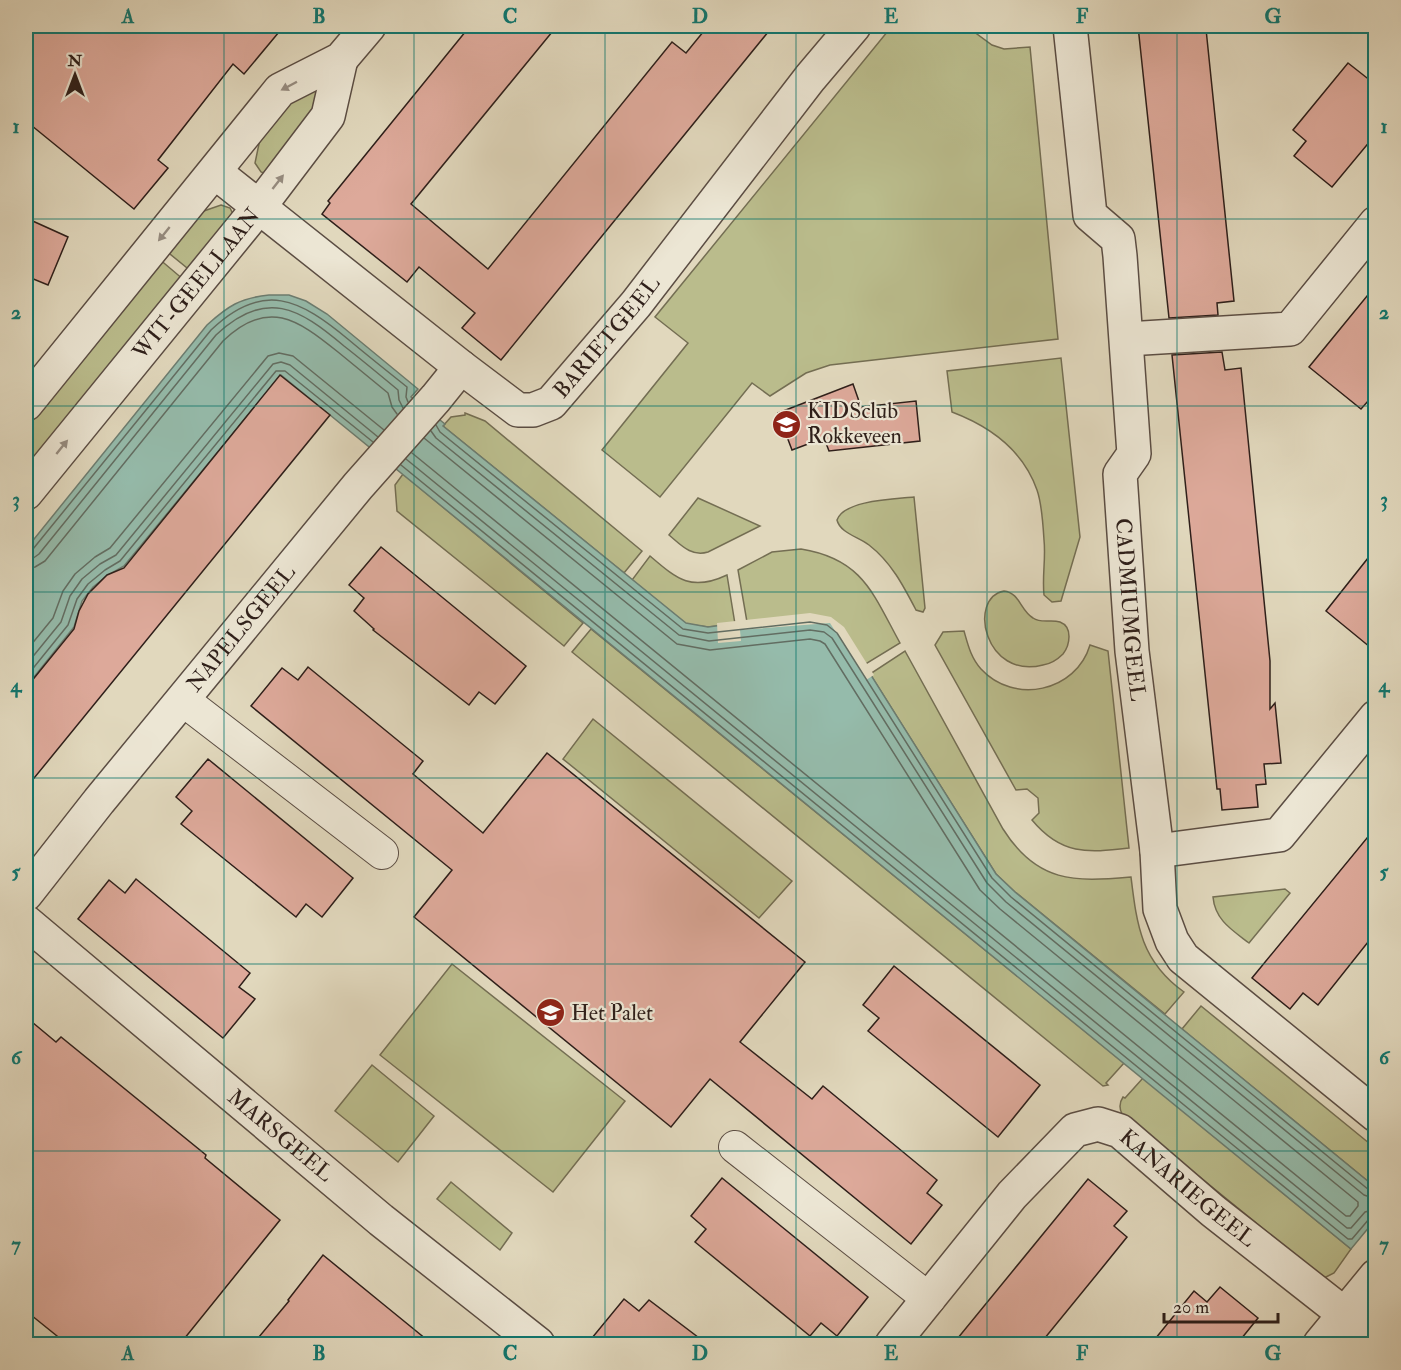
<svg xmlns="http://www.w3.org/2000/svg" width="1401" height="1370" viewBox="0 0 1401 1370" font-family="'IM FELL Double Pica',serif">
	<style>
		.green { fill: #babc8c; stroke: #746e53; stroke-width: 1.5 }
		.water { fill: #95bbab; stroke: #6c7d71; stroke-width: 1.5 }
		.pier { fill: #e1d8bd }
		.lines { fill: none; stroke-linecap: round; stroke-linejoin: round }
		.shore { stroke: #626d62; stroke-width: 1.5 }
		.building { fill: #dda99a; stroke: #2e1f1a; stroke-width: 1.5 }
		.pedestrian-casing { stroke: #5b4d43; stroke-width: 34 }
		.minor-casing { stroke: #5b4d43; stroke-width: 36 }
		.tertiary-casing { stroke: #5b4d43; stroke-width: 36 }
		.pedestrian { stroke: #ece6d4; stroke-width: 32 }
		.minor { stroke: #ece6d4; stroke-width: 33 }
		.tertiary { stroke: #ece6d4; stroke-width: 33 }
		.oneway { fill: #968c80 }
		.grid { fill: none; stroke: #0f766e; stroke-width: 1.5; stroke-opacity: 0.55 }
		.labels { text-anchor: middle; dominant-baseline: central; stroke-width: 4.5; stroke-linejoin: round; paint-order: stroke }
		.street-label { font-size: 22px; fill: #2e1f1a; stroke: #ece6d4 }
		.poi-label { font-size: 22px; fill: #2e1f1a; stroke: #ece6d4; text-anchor: start }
		.neatline { fill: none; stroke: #0f766e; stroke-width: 2 }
		.grid-label { font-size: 20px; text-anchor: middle; font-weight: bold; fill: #0f766e }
	</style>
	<rect width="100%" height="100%" fill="#e1d8bd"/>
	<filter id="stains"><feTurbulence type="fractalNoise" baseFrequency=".00333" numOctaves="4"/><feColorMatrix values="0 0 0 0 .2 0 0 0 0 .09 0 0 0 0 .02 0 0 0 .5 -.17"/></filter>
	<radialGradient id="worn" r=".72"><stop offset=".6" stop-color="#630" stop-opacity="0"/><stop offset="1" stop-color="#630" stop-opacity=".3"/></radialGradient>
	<!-- green -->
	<g class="green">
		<path d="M 892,26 L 966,26 L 992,45 L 1004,49 L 1030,47 L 1058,339 L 830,365 L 806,373 L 770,396 L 752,383 L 660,497 L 602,450 L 688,343 L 655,317 Z"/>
		<path d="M 318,80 L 320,103 L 266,174 L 261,172 L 255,163 L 261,134 L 273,118 Z"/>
		<path d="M 221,205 L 230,208 L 234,216 L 192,272 L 165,250 L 201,212 Z"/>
		<path d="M 158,258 L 184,280 L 26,476 L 26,422 Z"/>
		<path d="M 1061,358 L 1080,537 L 1061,601 L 1052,602 L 1044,595 C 1042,576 1046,558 1044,540 C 1043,524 1042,504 1037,490 C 1023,450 989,426 952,412 L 947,371 Z"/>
		<path d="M 465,413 L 485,421 L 642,551 L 624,573 L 443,426 L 451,417 L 465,415 Z"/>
		<path d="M 403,474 L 583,623 L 564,646 L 397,511 L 395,485 Z"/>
		<path d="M 914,497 L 925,608 L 923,612 L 916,610 C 903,585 891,562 869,545 C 859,537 840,533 837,520 C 844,500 895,499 914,497 Z"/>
		<path d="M 698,498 L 760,526 L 708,552 C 691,557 681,545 669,535 Z"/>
		<path d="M 801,549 C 863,559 873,594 900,643 L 864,665 L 747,622 L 738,570 L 772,552 Z"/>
		<path d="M 650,556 C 677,579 691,592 727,575 L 735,624 L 708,627 L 686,624 L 632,580 Z"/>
		<path d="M 1004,591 C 1020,593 1020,610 1033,618 C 1042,624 1050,619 1060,622 C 1073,627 1070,645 1063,654 C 1058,659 1050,664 1043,665 C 985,680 967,598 1004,591 Z"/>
		<path d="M 591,629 L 1124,1063 L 1106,1083 L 1108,1085 L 1103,1086 L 572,652 Z"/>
		<path d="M 964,631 C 968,645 971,658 981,669 C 1014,705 1076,692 1090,645 L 1108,651 L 1129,848 C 1087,853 1061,855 1032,820 L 1039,813 L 1038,798 L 1027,789 L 1016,790 L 935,645 L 943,632 Z"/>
		<path d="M 905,651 L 1003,829 C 1037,883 1074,882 1131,877 C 1137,926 1141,961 1184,992 L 1165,1014 L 1015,892 L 996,874 L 870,674 Z"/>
		<path d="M 593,719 L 792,881 L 759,918 L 563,759 Z"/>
		<path d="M 1285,889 L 1290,893 L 1249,943 C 1232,930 1215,920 1213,897 Z"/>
		<path d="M 452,964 L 625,1101 L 553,1192 L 380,1055 Z"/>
		<path d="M 1201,1006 L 1375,1148 L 1375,1187 L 1182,1029 Z"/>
		<path d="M 372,1065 L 434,1116 L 398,1162 L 335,1111 Z"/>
		<path d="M 1143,1078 L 1351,1249 L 1334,1273 L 1324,1278 L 1122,1114 C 1119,1108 1119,1103 1123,1097 L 1125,1098 Z"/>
		<path d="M 451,1182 L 512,1233 L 500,1250 L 437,1199 Z"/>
	</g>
	<!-- water -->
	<path class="water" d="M 269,295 L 289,295 L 306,301 L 327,314 L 418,389 L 411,397 L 445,424 L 443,426 L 686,623 L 708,627 L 747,622 L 830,620 L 842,629 L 996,874 L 1015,892 L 1375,1187 L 1375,1220 L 1351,1249 L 281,375 L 124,566 L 108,575 L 93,587 L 82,601 L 74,627 L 26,687 L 26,549 L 207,325 C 228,306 240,298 269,295 Z"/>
	<!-- pier -->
	<path class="pier" d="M 810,613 L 831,617 L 844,627 L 874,675 L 866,680 L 830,623 L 740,630 L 741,641 L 718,643 L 717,623 Z"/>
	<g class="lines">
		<!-- shore -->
		<g class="shore">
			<path d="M 436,425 L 440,432 L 683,629 L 708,633 L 810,622 L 827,625 L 837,633 L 992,878 L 1011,897 L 1369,1190 L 1376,1191"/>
			<path d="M 431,431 L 436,438 L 679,635 L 709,641 L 810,630 L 824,632 L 832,638 L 987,883 L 1006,902 L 1364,1195 L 1376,1199"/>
			<path d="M 412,453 L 1346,1216 L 1350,1216 L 1358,1206 L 1358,1202 L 1000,909 L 980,890 L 825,644 L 820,641 L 810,639 L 710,650 L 677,644 L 424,438"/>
			<path d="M 406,459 L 1347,1228 L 1351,1228 L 1365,1212 L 1376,1209"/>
			<path d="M 401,465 L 1348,1239 L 1352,1239 L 1369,1219 L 1376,1217"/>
			<path d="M 26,552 L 33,549 L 211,330 C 263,280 300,299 349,340 C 368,356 387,371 407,387 L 406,397 L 408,402"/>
			<path d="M 26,560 L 32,559 L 39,554 L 216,335 C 266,288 299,308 344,346 C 362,360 380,375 398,390 L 399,400 L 403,408"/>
			<path d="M 26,569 L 35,567 L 45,561 L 223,341 C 268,298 297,319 338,352 C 355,366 372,380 388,393 L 392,407 L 397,414"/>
			<path d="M 26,651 L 53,618 L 63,591 L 75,574 L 95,557 L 110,548 L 268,356 L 279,353 L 293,356 L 384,430"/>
			<path d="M 26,665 L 61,622 L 70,596 L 82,579 L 100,564 L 116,555 L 273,364 L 281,362 L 290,365 L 378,437"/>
			<path d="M 26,677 L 68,625 L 77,599 L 88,584 L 105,570 L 120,561 L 276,371 L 285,371 L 373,442"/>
		</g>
	</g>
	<!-- building -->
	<g class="building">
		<path d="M 26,26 L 284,26 L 244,74 L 233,64 L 158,160 L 168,168 L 134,209 L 26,121 Z"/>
		<path d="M 470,26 L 557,26 L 411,204 L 488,269 L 672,42 L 686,53 L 708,26 L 773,26 L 501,360 L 462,328 L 475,313 L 419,267 L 407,282 L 322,214 L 330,203 L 328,201 Z"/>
		<path d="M 1138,26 L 1188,26 L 1189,31 L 1206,29 L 1234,301 L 1217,303 L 1218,315 L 1169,318 Z"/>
		<path d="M 1348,63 L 1376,85 L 1376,134 L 1332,187 L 1294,156 L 1306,141 L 1293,130 Z"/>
		<path d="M 26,218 L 68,237 L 48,285 L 26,276 Z"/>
		<path d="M 1376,285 L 1376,392 L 1361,409 L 1309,367 Z"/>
		<path d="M 1222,352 L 1225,370 L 1241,368 L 1270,661 L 1270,709 L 1275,703 L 1281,763 L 1264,764 L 1266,784 L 1256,785 L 1258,807 L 1222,810 L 1220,789 L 1217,789 L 1172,355 Z"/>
		<path d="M 280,375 L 330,415 L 26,788 L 26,688 L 74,629 L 79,611 L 88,594 L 107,575 L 124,568 Z"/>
		<path d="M 853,384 L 861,407 L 916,401 L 920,441 L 829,451 L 824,438 L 792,450 L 778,413 Z"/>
		<path d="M 381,547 L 526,666 L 495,704 L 479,692 L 469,705 L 373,630 L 374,629 L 354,611 L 364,598 L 349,585 Z"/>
		<path d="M 1376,548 L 1376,652 L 1326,611 Z"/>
		<path d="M 308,667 L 423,761 L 413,774 L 483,833 L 547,753 L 805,962 L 740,1042 L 812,1099 L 823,1086 L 937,1180 L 927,1193 L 942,1205 L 911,1244 L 710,1079 L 671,1127 L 414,917 L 452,870 L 251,706 L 282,668 L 298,680 Z"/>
		<path d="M 208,759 L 353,878 L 322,917 L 306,904 L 296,917 L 181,824 L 192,811 L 176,797 Z"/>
		<path d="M 1376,827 L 1376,932 L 1318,1005 L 1303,993 L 1290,1009 L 1252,978 Z"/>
		<path d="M 136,879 L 250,973 L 239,987 L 255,999 L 223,1038 L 78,919 L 109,880 L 125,893 Z"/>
		<path d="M 894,966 L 1040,1085 L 998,1137 L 868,1031 L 879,1018 L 863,1005 Z"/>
		<path d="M 26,1017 L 56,1042 L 61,1037 L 206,1155 L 205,1158 L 280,1220 L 180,1344 L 67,1344 L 26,1311 Z"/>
		<path d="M 722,1178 L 868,1297 L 837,1336 L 821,1323 L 810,1336 L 695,1242 L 706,1229 L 691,1216 Z"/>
		<path d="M 1088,1179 L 1127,1211 L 1114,1226 L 1127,1237 L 1102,1268 L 1040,1344 L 953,1344 Z"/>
		<path d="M 323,1255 L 383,1304 L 432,1344 L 253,1344 L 289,1301 L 288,1300 Z"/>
		<path d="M 1220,1287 L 1258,1318 L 1237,1344 L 1151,1344 L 1194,1291 L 1207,1302 Z"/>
		<path d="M 624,1299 L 639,1311 L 649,1300 L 707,1344 L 587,1344 Z"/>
	</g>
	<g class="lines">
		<defs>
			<g id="pedestrian">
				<path d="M 183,700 L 382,853"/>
				<path d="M 735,1147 L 929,1299"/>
			</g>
			<g id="minor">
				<path id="s1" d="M 1070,26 L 1090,215 L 1118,239 L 1120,256 L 1134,454 L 1120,474 L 1132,651 L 1157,851 L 1160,909 L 1172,941 L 1183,958 L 1376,1115"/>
				<path id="s2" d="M 215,172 L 461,367 L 518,410 L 533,410 L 551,403 L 636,304 L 810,78 L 854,26"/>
				<path d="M 1127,339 L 1290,329 L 1376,223"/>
				<path d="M 1157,851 L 1279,835 L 1376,717"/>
				<path id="s3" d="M 26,894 L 99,801 L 358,486 L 436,398 L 461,367"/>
				<path id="s4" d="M 26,922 L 381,1220 L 538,1344"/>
				<path id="s5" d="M 892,1344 L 1012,1195 L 1075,1130 L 1098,1124 L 1120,1131 L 1213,1211 L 1376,1339"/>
				<path d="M 1320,1344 L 1376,1276"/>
			</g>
			<g id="tertiary">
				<path d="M 26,404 L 280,90 L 341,59 L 369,26"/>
				<path id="s6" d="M 26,493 L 259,207 L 328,116 L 341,59"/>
			</g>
		</defs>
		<!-- pedestrian casing -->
		<use href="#pedestrian" class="pedestrian-casing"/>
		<!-- minor casing -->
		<use href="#minor" class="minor-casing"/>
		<!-- tertiary casing -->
		<use href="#tertiary" class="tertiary-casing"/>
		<!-- pedestrian -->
		<use href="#pedestrian" class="pedestrian"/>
		<!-- minor -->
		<use href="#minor" class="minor"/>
		<!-- tertiary -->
		<use href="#tertiary" class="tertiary"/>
	</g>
	<!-- one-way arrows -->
	<defs><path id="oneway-solid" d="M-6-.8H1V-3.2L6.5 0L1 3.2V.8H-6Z" transform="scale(1.5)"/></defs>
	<g class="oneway">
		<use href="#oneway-solid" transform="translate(289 86) rotate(152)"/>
		<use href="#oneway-solid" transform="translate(278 182) rotate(-52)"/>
		<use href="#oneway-solid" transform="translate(164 234) rotate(129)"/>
		<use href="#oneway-solid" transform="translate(62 447) rotate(-51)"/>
	</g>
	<!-- grid -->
	<path class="grid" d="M 224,26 L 224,1344M 414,26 L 414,1344M 605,26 L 605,1344M 796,26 L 796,1344M 987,26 L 987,1344M 1177,26 L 1177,1344M 26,219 L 1376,219M 26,406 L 1376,406M 26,592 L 1376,592M 26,778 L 1376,778M 26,964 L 1376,964M 26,1151 L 1376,1151"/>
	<!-- icons -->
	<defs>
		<symbol id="school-disc" viewBox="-11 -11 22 22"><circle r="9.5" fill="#8f2418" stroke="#ece6d4"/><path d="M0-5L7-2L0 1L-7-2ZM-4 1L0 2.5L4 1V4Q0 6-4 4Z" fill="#fff"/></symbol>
	</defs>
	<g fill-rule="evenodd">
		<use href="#school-disc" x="770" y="408" width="33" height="33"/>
		<use href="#school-disc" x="534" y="996" width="33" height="33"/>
	</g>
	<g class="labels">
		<!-- street labels -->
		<g class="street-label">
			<text stroke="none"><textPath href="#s6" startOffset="270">WIT-GEELLAAN</textPath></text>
			<text stroke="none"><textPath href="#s2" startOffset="506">BARIETGEEL</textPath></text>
			<text stroke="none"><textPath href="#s1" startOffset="603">CADMIUMGEEL</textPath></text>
			<text stroke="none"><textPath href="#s3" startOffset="342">NAPELSGEEL</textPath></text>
			<text stroke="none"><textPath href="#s4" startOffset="332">MARSGEEL</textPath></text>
			<text stroke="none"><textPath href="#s5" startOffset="417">KANARIEGEEL</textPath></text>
		</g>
		<!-- poi labels -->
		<g class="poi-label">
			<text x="807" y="411">KIDSclub<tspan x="807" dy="25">Rokkeveen</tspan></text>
			<text x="571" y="1013">Het Palet</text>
		</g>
	</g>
	<!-- margin -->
	<rect width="1401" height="1370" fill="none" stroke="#e1d8bd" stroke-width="66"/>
	<!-- north arrow -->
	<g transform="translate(75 75)" stroke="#ece6d4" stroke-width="4.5" paint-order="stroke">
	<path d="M0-4.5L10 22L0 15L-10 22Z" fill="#2e1f1a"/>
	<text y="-9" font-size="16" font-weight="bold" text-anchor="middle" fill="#2e1f1a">N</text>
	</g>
	<!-- scale -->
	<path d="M1164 1313v9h114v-9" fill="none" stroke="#2e1f1a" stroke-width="3"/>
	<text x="1173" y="1313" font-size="18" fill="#2e1f1a" stroke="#ece6d4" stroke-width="4.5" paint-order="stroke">20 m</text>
	<rect x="33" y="33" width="1335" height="1304" class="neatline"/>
	<g class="grid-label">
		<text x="128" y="23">A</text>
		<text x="319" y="23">B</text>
		<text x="510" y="23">C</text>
		<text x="700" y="23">D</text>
		<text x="891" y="23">E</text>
		<text x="1082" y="23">F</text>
		<text x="1273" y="23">G</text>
		<text x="16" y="133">1</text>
		<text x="1384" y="133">1</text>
		<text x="16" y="319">2</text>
		<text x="1384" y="319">2</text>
		<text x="16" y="506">3</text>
		<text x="1384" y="506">3</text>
		<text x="16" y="692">4</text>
		<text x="1384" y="692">4</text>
		<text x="16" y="878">5</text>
		<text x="1384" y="878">5</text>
		<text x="16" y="1064">6</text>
		<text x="1384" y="1064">6</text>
		<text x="16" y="1251">7</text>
		<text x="1384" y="1251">7</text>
		<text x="128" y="1360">A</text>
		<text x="319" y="1360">B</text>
		<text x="510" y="1360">C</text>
		<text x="700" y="1360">D</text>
		<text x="891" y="1360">E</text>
		<text x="1082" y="1360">F</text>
		<text x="1273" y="1360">G</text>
	</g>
	<rect width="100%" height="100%" filter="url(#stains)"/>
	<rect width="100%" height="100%" fill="url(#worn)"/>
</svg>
